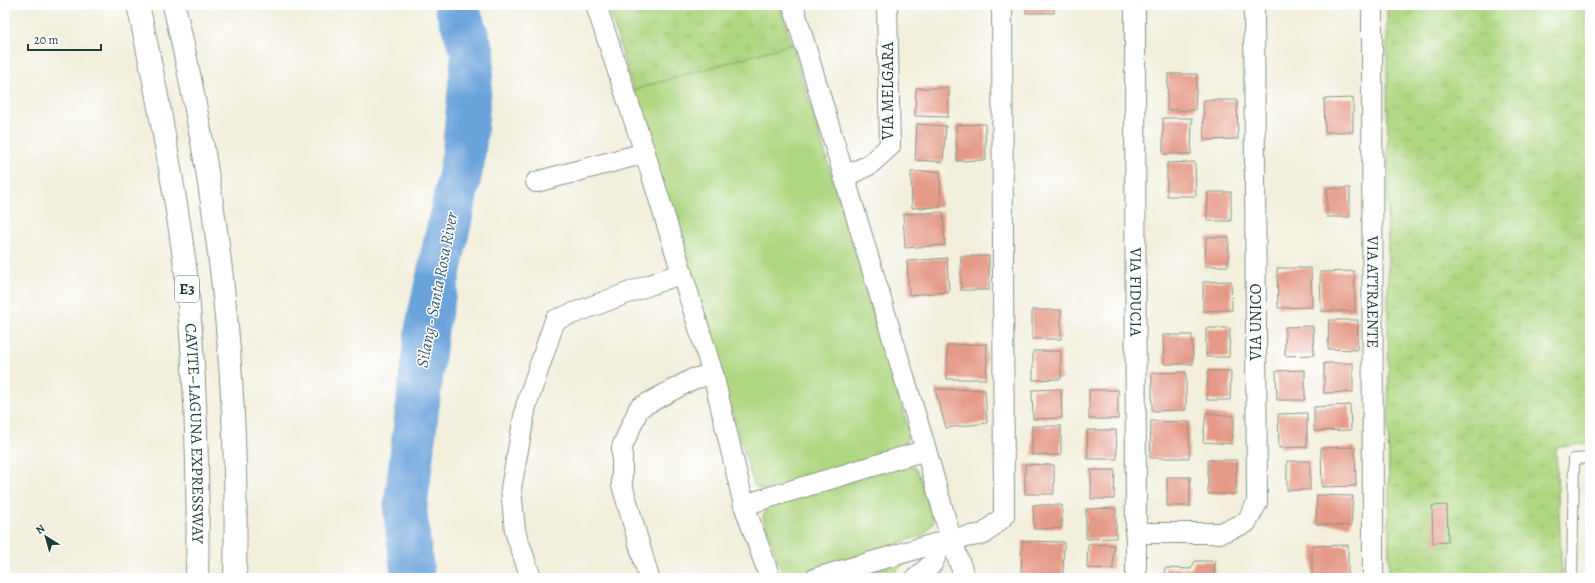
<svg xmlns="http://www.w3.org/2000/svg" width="1595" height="583" viewBox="0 0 1595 583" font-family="Alegreya,serif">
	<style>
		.grass { fill: url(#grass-tufts); stroke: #678a5b }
		.park { fill: #afd782; stroke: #678a5b }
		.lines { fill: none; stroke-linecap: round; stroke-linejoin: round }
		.river { stroke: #6ba3da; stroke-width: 44 }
		.building { fill: #e59a88 }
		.service-casing { stroke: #889688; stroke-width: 12 }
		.minor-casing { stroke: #889688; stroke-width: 22 }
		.motorway-casing { stroke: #889688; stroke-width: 24 }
		.service { stroke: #fff; stroke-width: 10 }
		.minor { stroke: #fff; stroke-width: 20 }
		.motorway { stroke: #fff; stroke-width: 22 }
		.labels { text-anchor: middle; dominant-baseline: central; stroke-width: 3; stroke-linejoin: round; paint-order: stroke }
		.shield { fill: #fff; stroke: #627771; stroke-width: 1 }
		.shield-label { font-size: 15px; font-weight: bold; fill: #1f3d34 }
		.street-label { font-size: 16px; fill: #1f3d34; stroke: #fff }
		.water-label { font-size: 17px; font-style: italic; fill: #3a616e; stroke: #fff }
	</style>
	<defs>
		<pattern id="grass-tufts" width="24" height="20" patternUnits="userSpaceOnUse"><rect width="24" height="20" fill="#afd782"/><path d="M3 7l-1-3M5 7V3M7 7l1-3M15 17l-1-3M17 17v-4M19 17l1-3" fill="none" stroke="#96b971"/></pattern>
	</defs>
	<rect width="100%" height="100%" fill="#fff"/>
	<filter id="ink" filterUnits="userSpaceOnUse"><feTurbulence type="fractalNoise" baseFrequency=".025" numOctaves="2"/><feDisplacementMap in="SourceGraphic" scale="8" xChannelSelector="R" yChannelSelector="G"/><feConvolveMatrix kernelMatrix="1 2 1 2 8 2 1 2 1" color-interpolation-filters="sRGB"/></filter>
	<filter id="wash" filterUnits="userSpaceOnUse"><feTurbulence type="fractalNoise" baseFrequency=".012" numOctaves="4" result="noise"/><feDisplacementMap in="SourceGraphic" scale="16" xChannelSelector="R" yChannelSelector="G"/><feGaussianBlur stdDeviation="0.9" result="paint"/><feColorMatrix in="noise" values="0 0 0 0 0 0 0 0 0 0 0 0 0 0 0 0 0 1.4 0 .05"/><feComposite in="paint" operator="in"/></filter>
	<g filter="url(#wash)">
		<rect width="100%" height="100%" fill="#f2efdc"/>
		<!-- grass -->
		<g class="grass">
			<path d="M 608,5 L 780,5 L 792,44 L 633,90 Z"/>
			<path d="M 1387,5 L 1585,5 L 1590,114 L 1590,443 L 1556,448 L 1562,578 L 1389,578 Z"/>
		</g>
		<!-- park -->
		<g class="park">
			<path d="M 792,44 L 909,431 L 906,442 L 902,448 L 764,491 L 754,485 L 633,90 Z"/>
			<path d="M 905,465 L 914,467 L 919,475 L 934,521 L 924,535 L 792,577 L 784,574 L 780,568 L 763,517 L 768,506 Z"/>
			<path d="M 914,555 L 888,578 L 841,578 Z"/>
		</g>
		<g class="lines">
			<!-- river -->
			<path class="river" d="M 413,578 L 405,510 L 427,327 L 463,160 L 473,53 L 456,5"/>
		</g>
		<g id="blocks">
			<!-- building -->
			<g class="building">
				<rect x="1026" y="5" width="28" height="8"/>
				<path d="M 1168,74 L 1197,74 L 1195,110 L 1167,110 Z"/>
				<path d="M 916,88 L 949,88 L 948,117 L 915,116 Z"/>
				<path d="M 1353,98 L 1353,132 L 1325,132 L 1324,99 Z"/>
				<path d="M 1203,100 L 1237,100 L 1238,139 L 1204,140 Z"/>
				<path d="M 1163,118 L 1192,118 L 1191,154 L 1163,154 Z"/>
				<path d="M 917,124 L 946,126 L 943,162 L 915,160 Z"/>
				<path d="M 985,124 L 986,160 L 957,161 L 956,125 Z"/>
				<path d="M 1195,162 L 1196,196 L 1167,196 L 1167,163 Z"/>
				<path d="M 940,171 L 941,207 L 912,208 L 911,172 Z"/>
				<rect x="1327" y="188" width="23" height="29"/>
				<path d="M 1208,192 L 1231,192 L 1231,221 L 1207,221 Z"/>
				<path d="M 943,212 L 945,245 L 905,248 L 903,214 Z"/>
				<path d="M 1206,237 L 1229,237 L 1228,266 L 1205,266 Z"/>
				<rect x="961" y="256" width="28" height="34"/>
				<path d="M 947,258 L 949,292 L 909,295 L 907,261 Z"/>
				<path d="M 1277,268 L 1311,268 L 1312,307 L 1278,308 Z"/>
				<path d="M 1354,271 L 1355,311 L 1321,311 L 1320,272 Z"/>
				<path d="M 1231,281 L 1232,310 L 1203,311 L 1203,282 Z"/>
				<rect x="1032" y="310" width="29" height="29"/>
				<path d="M 1329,320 L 1358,320 L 1357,350 L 1328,349 Z"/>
				<path d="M 1313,326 L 1314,355 L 1285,356 L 1285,327 Z"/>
				<path d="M 1206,328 L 1230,328 L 1229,357 L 1206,357 Z"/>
				<path d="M 1163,335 L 1192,335 L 1193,364 L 1164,364 Z"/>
				<path d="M 987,344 L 986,379 L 947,379 L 947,345 Z"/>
				<path d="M 1033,351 L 1061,351 L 1061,379 L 1033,380 Z"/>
				<path d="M 1324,363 L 1353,363 L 1353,392 L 1324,393 Z"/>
				<path d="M 1305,370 L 1305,400 L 1277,400 L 1276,371 Z"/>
				<path d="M 1208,371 L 1231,371 L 1230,400 L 1207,400 Z"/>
				<path d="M 1186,372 L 1186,410 L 1152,411 L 1152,373 Z"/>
				<path d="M 935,389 L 985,390 L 987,423 L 946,428 Z"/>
				<path d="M 1061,389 L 1062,418 L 1033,419 L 1032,390 Z"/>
				<rect x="1089" y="390" width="29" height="29"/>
				<path d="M 1350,405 L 1351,430 L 1314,431 L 1314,407 Z"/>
				<path d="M 1206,413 L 1234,416 L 1232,444 L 1203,442 Z"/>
				<path d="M 1307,413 L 1307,447 L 1279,448 L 1278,414 Z"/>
				<path d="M 1151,421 L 1190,422 L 1189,458 L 1150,458 Z"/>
				<rect x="1032" y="426" width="29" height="29"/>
				<path d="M 1087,430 L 1116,430 L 1117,459 L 1088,459 Z"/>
				<path d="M 1355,447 L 1356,486 L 1322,487 L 1321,448 Z"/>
				<path d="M 1208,460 L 1237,460 L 1236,494 L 1208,494 Z"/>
				<rect x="1287" y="461" width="23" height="29"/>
				<path d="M 1025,464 L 1054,465 L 1054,494 L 1025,494 Z"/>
				<path d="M 1091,470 L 1115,470 L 1114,499 L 1091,499 Z"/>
				<rect x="1167" y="477" width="23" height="29"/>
				<path d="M 1317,495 L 1353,496 L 1351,526 L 1316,524 Z"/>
				<path d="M 1033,505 L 1062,505 L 1062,528 L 1034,529 Z"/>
				<path d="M 1447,505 L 1448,542 L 1433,543 L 1432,506 Z"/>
				<path d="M 1116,508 L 1116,538 L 1086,539 L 1086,509 Z"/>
				<path d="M 1022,541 L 1064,542 L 1063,576 L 1021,575 Z"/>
				<path d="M 1088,544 L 1114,545 L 1113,569 L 1087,568 Z"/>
				<path d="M 1348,545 L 1348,578 L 1312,578 L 1312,546 Z"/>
				<path d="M 1195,561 L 1215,561 L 1214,578 L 1164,578 L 1165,568 L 1191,569 Z"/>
			</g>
		</g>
	</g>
	<g filter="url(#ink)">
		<use href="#blocks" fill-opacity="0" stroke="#889688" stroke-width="1"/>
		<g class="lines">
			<defs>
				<path id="service" d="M 1572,578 L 1574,459 L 1590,458"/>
				<g id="minor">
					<path d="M 596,5 L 645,153 L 713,374 L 744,505 L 770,578"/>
					<path d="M 793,5 L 926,450 L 951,539 L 965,578"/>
					<path id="s1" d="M 1135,5 L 1136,578"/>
					<path id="s2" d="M 1372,5 L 1373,578"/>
					<path d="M 844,177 L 869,165 L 890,146 L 887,5"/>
					<path d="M 536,182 L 645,153"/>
					<path d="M 744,505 L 926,450"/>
					<path d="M 1135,533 L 1220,533 L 1246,523 L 1257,503 L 1254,5"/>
					<path d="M 531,578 L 515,531 L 511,488 L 526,406 L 555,320 L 682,273"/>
					<path d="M 649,578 L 622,485 L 622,447 L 639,408 L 693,379 L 713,374"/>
					<path d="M 816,578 L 951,539 L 984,534 L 1004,516 L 1002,5"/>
					<path d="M 916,578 L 932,564 L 942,542"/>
				</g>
				<g id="motorway">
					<path id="s3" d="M 138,5 C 151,63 162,121 172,180 C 178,218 185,256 188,294 C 196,388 199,483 197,578"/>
					<path d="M 174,5 C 196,101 214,199 224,297 C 234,390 237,485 235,578"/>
				</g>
			</defs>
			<!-- service casing -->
			<use href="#service" class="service-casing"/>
			<!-- minor casing -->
			<use href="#minor" class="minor-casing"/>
			<!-- motorway casing -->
			<use href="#motorway" class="motorway-casing"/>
			<!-- service -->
			<use href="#service" class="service"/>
			<!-- minor -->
			<use href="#minor" class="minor"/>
			<!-- motorway -->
			<use href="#motorway" class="motorway"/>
		</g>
	</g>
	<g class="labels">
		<!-- shield labels -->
		<rect class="shield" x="175" y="276" width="24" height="26" rx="3"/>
		<g class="shield-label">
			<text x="187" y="289">E3</text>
		</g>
		<!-- street labels -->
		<g class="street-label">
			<text transform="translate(888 91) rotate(-90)">VIA MELGARA</text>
			<text stroke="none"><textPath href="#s1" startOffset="287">VIA FIDUCIA</textPath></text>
			<text stroke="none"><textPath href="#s2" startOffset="287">VIA ATTRAENTE</textPath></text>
			<text transform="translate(1256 322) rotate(-90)">VIA UNICO</text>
			<text stroke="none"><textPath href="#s3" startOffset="433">CAVITE–LAGUNA EXPRESSWAY</textPath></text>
		</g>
		<!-- water labels -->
		<g class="water-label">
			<text transform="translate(437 290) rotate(-79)">Silang - Santa Rosa River</text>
		</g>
	</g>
	<!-- margin -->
	<rect width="1595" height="583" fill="none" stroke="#fff" stroke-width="20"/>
	<!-- north arrow -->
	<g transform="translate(46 537) rotate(323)" stroke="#ffffff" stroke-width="3" paint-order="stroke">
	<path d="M0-3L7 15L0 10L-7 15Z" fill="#1f3d34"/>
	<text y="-6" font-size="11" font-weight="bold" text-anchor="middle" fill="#1f3d34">N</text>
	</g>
	<!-- scale -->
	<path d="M28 44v6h73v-6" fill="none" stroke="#1f3d34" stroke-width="2"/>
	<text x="34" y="44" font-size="12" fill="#1f3d34" stroke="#ffffff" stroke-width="3" paint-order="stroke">20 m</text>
</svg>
